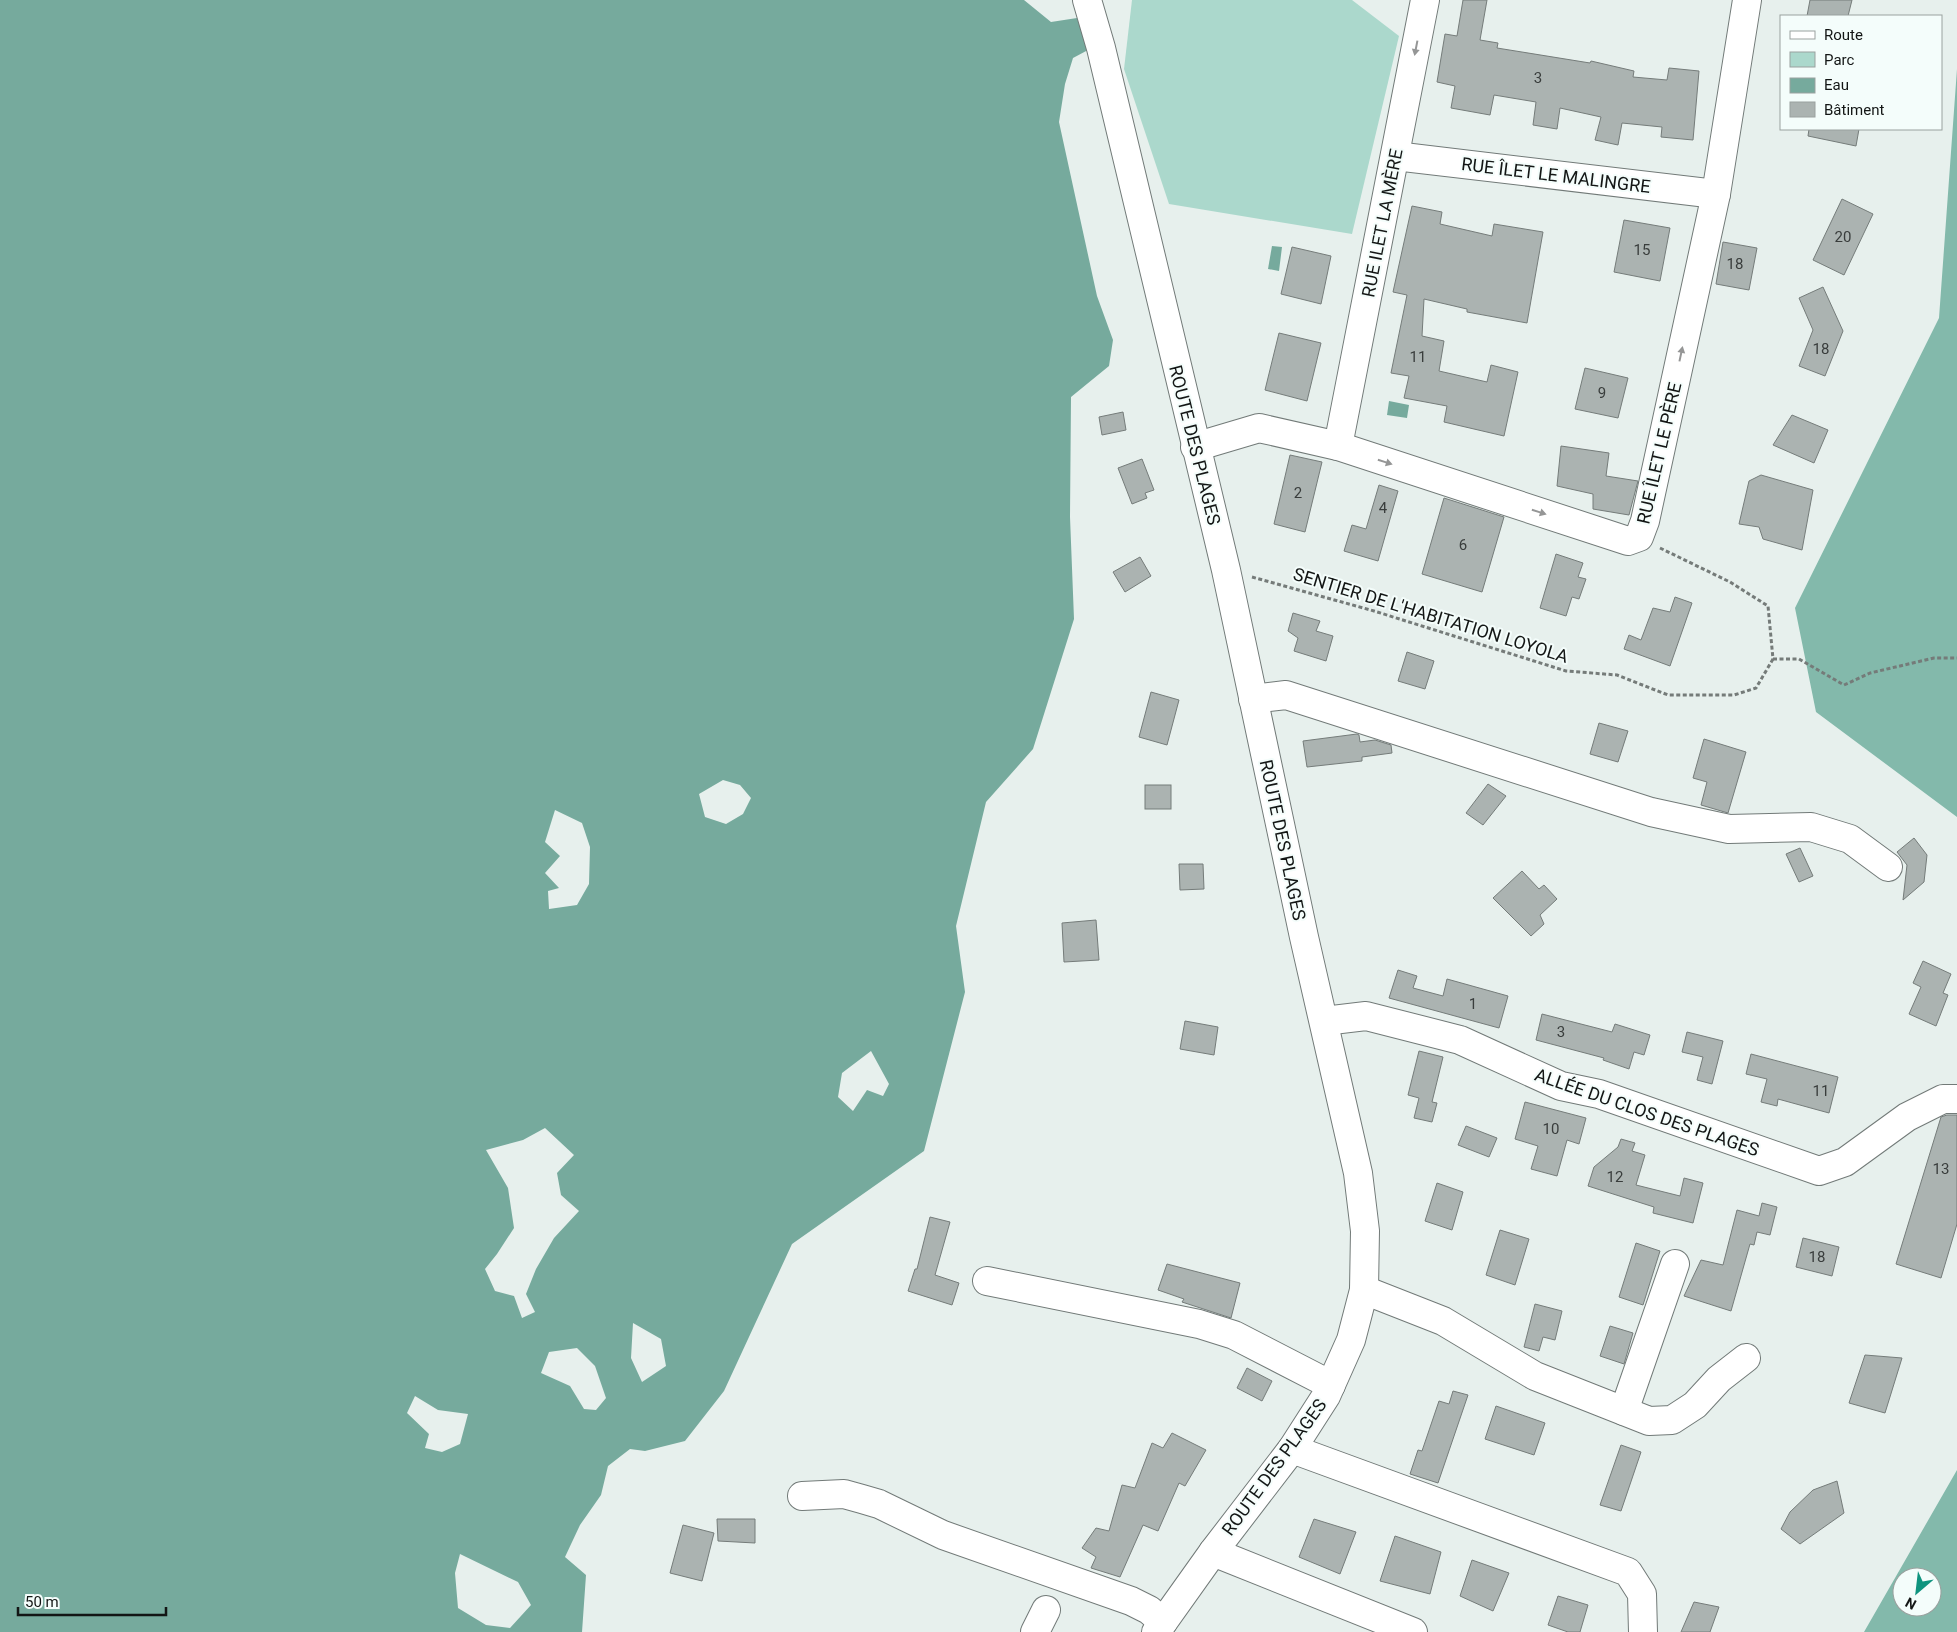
<svg xmlns="http://www.w3.org/2000/svg" width="1957" height="1632" viewBox="0 0 1957 1632" font-family="Roboto,sans-serif">
	<style>
		.green { fill: #abd8cc }
		.forest { fill: #83b9ab; fill-rule: evenodd }
		.water { fill: #76aa9d; fill-rule: evenodd }
		.building { fill: #abb3b1; stroke: #757c7a }
		.lines { fill: none; stroke-linecap: round; stroke-linejoin: round }
		.minor-casing { stroke: #727a78; stroke-width: 30 }
		.path { stroke: #757b79; stroke-width: 3; stroke-dasharray: 4 2.5; stroke-linecap: butt }
		.minor { stroke: #fff; stroke-width: 28 }
		.oneway { fill: #959696 }
		.labels { text-anchor: middle; dominant-baseline: central; stroke-width: 4; stroke-linejoin: round; paint-order: stroke }
		.number-label { font-size: 15px; fill: #393d3c }
		.street-label { font-size: 18px; fill: #131615; stroke: #f4fdfb }
	</style>
	<rect width="100%" height="100%" fill="#e7f0ed"/>
	<!-- green -->
	<path class="green" d="M 1132,0 L 1352,0 L 1399,36 L 1352,234 L 1169,204 L 1124,69 Z"/>
	<!-- forest -->
	<g class="forest">
		<path d="M 1957,69 L 1957,817 L 1816,712 L 1795,608 L 1939,318 Z"/>
		<path d="M 1957,1470 L 1957,1632 L 1864,1632 ZM 1902,1577 L 1932,1577 L 1932,1607 L 1902,1607 Z"/>
	</g>
	<!-- water -->
	<g class="water">
		<path d="M 0,0 L 1024,0 L 1051,22 L 1077,18 L 1088,50 L 1073,58 L 1065,84 L 1059,122 L 1097,296 L 1113,340 L 1109,366 L 1071,397 L 1070,517 L 1074,619 L 1033,749 L 986,802 L 956,926 L 965,992 L 924,1151 L 792,1244 L 724,1391 L 685,1441 L 645,1451 L 630,1449 L 608,1466 L 601,1495 L 580,1525 L 565,1557 L 586,1575 L 582,1632 L 0,1632 ZM 723,780 L 740,785 L 751,798 L 743,814 L 726,824 L 705,817 L 699,794 ZM 555,810 L 582,823 L 590,847 L 589,884 L 577,905 L 549,909 L 548,891 L 559,888 L 545,873 L 560,856 L 545,842 ZM 871,1051 L 889,1084 L 883,1096 L 867,1090 L 853,1111 L 838,1097 L 842,1073 ZM 545,1128 L 574,1155 L 557,1173 L 561,1195 L 579,1211 L 554,1238 L 536,1269 L 526,1294 L 535,1312 L 522,1318 L 514,1296 L 495,1291 L 485,1269 L 497,1254 L 514,1228 L 508,1188 L 486,1150 L 523,1140 ZM 633,1323 L 661,1339 L 666,1366 L 642,1382 L 631,1358 ZM 577,1348 L 595,1366 L 606,1398 L 596,1410 L 584,1409 L 570,1386 L 541,1373 L 549,1352 ZM 415,1396 L 438,1410 L 468,1414 L 460,1444 L 442,1452 L 425,1448 L 429,1434 L 407,1413 ZM 460,1554 L 518,1582 L 531,1605 L 510,1628 L 486,1625 L 458,1608 L 455,1573 Z"/>
		<path d="M 1272,246 L 1282,247 L 1279,271 L 1268,269 Z"/>
		<path d="M 1389,401 L 1409,405 L 1407,418 L 1387,415 Z"/>
	</g>
	<!-- building -->
	<g class="building">
		<path d="M 1463,0 L 1487,0 L 1480,40 L 1498,43 L 1497,48 L 1590,63 L 1591,61 L 1634,71 L 1633,77 L 1667,80 L 1669,68 L 1699,71 L 1693,140 L 1661,137 L 1662,127 L 1622,123 L 1618,145 L 1595,140 L 1601,117 L 1560,108 L 1557,129 L 1533,125 L 1536,102 L 1494,95 L 1490,115 L 1451,108 L 1455,86 L 1437,82 L 1445,34 L 1457,36 Z"/>
		<path d="M 1810,0 L 1852,0 L 1848,16 L 1807,16 Z"/>
		<path d="M 1809,129 L 1859,129 L 1856,146 L 1808,136 Z"/>
		<path d="M 1842,199 L 1873,214 L 1844,275 L 1813,260 Z"/>
		<path d="M 1412,206 L 1442,212 L 1440,224 L 1492,236 L 1494,224 L 1543,232 L 1527,323 L 1467,312 L 1467,309 L 1424,299 L 1422,336 L 1444,341 L 1439,371 L 1487,382 L 1491,365 L 1518,372 L 1504,436 L 1444,422 L 1447,406 L 1404,398 L 1409,376 L 1391,373 L 1407,295 L 1393,292 Z"/>
		<path d="M 1624,220 L 1670,228 L 1660,281 L 1614,272 Z"/>
		<path d="M 1723,242 L 1757,248 L 1749,290 L 1716,284 Z"/>
		<path d="M 1292,247 L 1331,256 L 1321,304 L 1281,294 Z"/>
		<path d="M 1823,287 L 1843,331 L 1825,376 L 1799,366 L 1813,330 L 1799,298 Z"/>
		<path d="M 1279,333 L 1321,343 L 1307,401 L 1265,390 Z"/>
		<path d="M 1585,368 L 1628,378 L 1618,418 L 1575,409 Z"/>
		<path d="M 1123,412 L 1126,430 L 1102,435 L 1099,417 Z"/>
		<path d="M 1792,415 L 1828,430 L 1814,463 L 1773,445 Z"/>
		<path d="M 1561,446 L 1609,453 L 1606,476 L 1638,481 L 1629,515 L 1593,509 L 1593,494 L 1557,486 Z"/>
		<path d="M 1290,455 L 1322,462 L 1305,532 L 1274,524 Z"/>
		<path d="M 1142,459 L 1154,490 L 1145,493 L 1147,498 L 1132,504 L 1118,468 Z"/>
		<path d="M 1761,475 L 1813,490 L 1802,550 L 1763,539 L 1759,527 L 1739,524 L 1749,481 Z"/>
		<path d="M 1379,485 L 1398,491 L 1378,561 L 1344,551 L 1352,525 L 1366,529 Z"/>
		<path d="M 1444,498 L 1504,517 L 1482,592 L 1422,574 Z"/>
		<path d="M 1556,554 L 1583,563 L 1578,577 L 1586,579 L 1579,599 L 1572,597 L 1566,616 L 1540,608 Z"/>
		<path d="M 1140,557 L 1151,576 L 1125,592 L 1113,572 Z"/>
		<path d="M 1675,597 L 1692,603 L 1670,666 L 1624,649 L 1629,635 L 1641,640 L 1653,608 L 1670,612 Z"/>
		<path d="M 1293,613 L 1320,621 L 1316,631 L 1333,636 L 1326,661 L 1294,651 L 1298,638 L 1288,631 Z"/>
		<path d="M 1407,652 L 1434,661 L 1425,689 L 1398,681 Z"/>
		<path d="M 1151,692 L 1179,700 L 1167,745 L 1139,737 Z"/>
		<path d="M 1599,723 L 1628,731 L 1618,762 L 1590,754 Z"/>
		<path d="M 1357,734 L 1359,735 L 1360,742 L 1375,740 L 1391,745 L 1392,753 L 1362,757 L 1362,761 L 1307,767 L 1303,741 Z"/>
		<path d="M 1704,739 L 1746,752 L 1728,813 L 1701,805 L 1707,782 L 1693,778 Z"/>
		<path d="M 1488,784 L 1506,796 L 1483,825 L 1466,813 Z"/>
		<rect x="1145" y="785" width="26" height="24"/>
		<path d="M 1914,838 L 1927,855 L 1924,882 L 1903,900 L 1907,865 L 1897,852 Z"/>
		<path d="M 1800,848 L 1813,876 L 1799,882 L 1786,854 Z"/>
		<path d="M 1179,864 L 1203,864 L 1204,889 L 1180,890 Z"/>
		<path d="M 1522,871 L 1539,889 L 1544,885 L 1557,899 L 1540,915 L 1544,924 L 1531,936 L 1493,898 Z"/>
		<path d="M 1096,920 L 1099,960 L 1064,962 L 1062,923 Z"/>
		<path d="M 1923,961 L 1951,974 L 1943,993 L 1948,995 L 1936,1026 L 1909,1014 L 1921,987 L 1913,983 Z"/>
		<path d="M 1398,970 L 1417,976 L 1413,988 L 1443,996 L 1447,979 L 1508,996 L 1499,1028 L 1389,998 Z"/>
		<path d="M 1542,1014 L 1612,1032 L 1615,1024 L 1650,1035 L 1644,1055 L 1634,1052 L 1629,1069 L 1603,1060 L 1604,1058 L 1536,1040 Z"/>
		<path d="M 1185,1021 L 1218,1027 L 1214,1055 L 1180,1049 Z"/>
		<path d="M 1687,1032 L 1723,1041 L 1712,1084 L 1697,1080 L 1703,1057 L 1682,1052 Z"/>
		<path d="M 1419,1051 L 1443,1057 L 1432,1102 L 1437,1103 L 1432,1122 L 1414,1118 L 1419,1098 L 1408,1095 Z"/>
		<path d="M 1751,1054 L 1838,1077 L 1829,1113 L 1778,1099 L 1777,1106 L 1761,1102 L 1767,1079 L 1746,1074 Z"/>
		<path d="M 1525,1102 L 1586,1118 L 1579,1144 L 1567,1140 L 1557,1176 L 1531,1169 L 1538,1146 L 1515,1139 Z"/>
		<path d="M 1947,1115 L 1957,1115 L 1957,1224 L 1941,1278 L 1896,1264 L 1941,1117 Z"/>
		<path d="M 1466,1126 L 1497,1138 L 1489,1157 L 1458,1145 Z"/>
		<path d="M 1621,1139 L 1635,1143 L 1632,1151 L 1645,1155 L 1636,1185 L 1680,1196 L 1684,1178 L 1703,1183 L 1693,1223 L 1653,1213 L 1654,1207 L 1588,1186 L 1594,1167 L 1618,1147 Z"/>
		<path d="M 1437,1183 L 1463,1192 L 1452,1230 L 1425,1221 Z"/>
		<path d="M 1762,1203 L 1777,1207 L 1770,1235 L 1757,1232 L 1754,1245 L 1750,1244 L 1731,1311 L 1684,1296 L 1701,1260 L 1723,1265 L 1737,1210 L 1759,1216 Z"/>
		<path d="M 930,1217 L 950,1222 L 935,1275 L 959,1283 L 952,1305 L 908,1291 L 915,1269 L 917,1269 Z"/>
		<path d="M 1500,1230 L 1529,1239 L 1515,1285 L 1486,1275 Z"/>
		<path d="M 1803,1238 L 1839,1247 L 1832,1276 L 1796,1267 Z"/>
		<path d="M 1636,1243 L 1660,1251 L 1643,1305 L 1619,1297 Z"/>
		<path d="M 1167,1264 L 1240,1283 L 1231,1318 L 1182,1302 L 1184,1299 L 1158,1290 Z"/>
		<path d="M 1535,1304 L 1562,1311 L 1555,1340 L 1543,1337 L 1539,1351 L 1524,1347 Z"/>
		<path d="M 1610,1326 L 1633,1333 L 1624,1364 L 1600,1356 Z"/>
		<path d="M 1865,1355 L 1902,1358 L 1885,1413 L 1849,1403 Z"/>
		<path d="M 1247,1368 L 1272,1381 L 1262,1401 L 1237,1388 Z"/>
		<path d="M 1453,1391 L 1468,1395 L 1438,1483 L 1410,1474 L 1418,1450 L 1422,1451 L 1439,1401 L 1449,1404 Z"/>
		<path d="M 1496,1406 L 1545,1423 L 1534,1455 L 1485,1439 Z"/>
		<path d="M 1172,1433 L 1206,1450 L 1185,1486 L 1179,1483 L 1158,1531 L 1143,1525 L 1120,1577 L 1091,1568 L 1096,1557 L 1082,1548 L 1096,1528 L 1109,1531 L 1122,1485 L 1135,1488 L 1152,1443 L 1163,1448 Z"/>
		<path d="M 1621,1445 L 1641,1452 L 1621,1511 L 1600,1505 Z"/>
		<path d="M 1837,1481 L 1844,1513 L 1800,1544 L 1781,1529 L 1790,1512 L 1813,1490 Z"/>
		<path d="M 717,1519 L 755,1519 L 755,1543 L 718,1541 Z"/>
		<path d="M 1314,1519 L 1356,1532 L 1340,1574 L 1299,1557 Z"/>
		<path d="M 683,1525 L 714,1533 L 702,1581 L 670,1573 Z"/>
		<path d="M 1395,1536 L 1441,1552 L 1430,1594 L 1380,1581 Z"/>
		<path d="M 1472,1560 L 1509,1573 L 1493,1611 L 1460,1596 Z"/>
		<path d="M 1558,1596 L 1588,1605 L 1580,1632 L 1568,1632 L 1548,1625 Z"/>
		<path d="M 1694,1602 L 1719,1607 L 1710,1632 L 1681,1632 Z"/>
	</g>
	<g class="lines">
		<defs>
			<g id="minor">
				<path d="M 1087,0 L 1101,48 L 1226,570 L 1304,937 L 1358,1173 L 1365,1231 L 1364,1290 L 1351,1340 L 1326,1396 L 1292,1449 L 1213,1552 L 1156,1632"/>
				<path d="M 1395,156 L 1716,194"/>
				<path d="M 1338,446 L 1425,0"/>
				<path d="M 1195,447 L 1259,428 L 1338,446 L 1628,541 L 1639,537 L 1645,521 L 1716,194 L 1747,0"/>
				<path d="M 1253,699 L 1286,695 L 1651,812 L 1729,829 L 1811,827 L 1850,839 L 1888,867"/>
				<path d="M 1324,1021 L 1366,1016 L 1460,1040 L 1561,1086 L 1599,1094 L 1819,1171 L 1845,1162 L 1907,1117 L 1943,1099 L 1957,1099"/>
				<path d="M 987,1281 L 1199,1324 L 1234,1335 L 1331,1385"/>
				<path d="M 1364,1290 L 1443,1321 L 1535,1376 L 1649,1421 L 1672,1420 L 1695,1405 L 1719,1379 L 1746,1358"/>
				<path d="M 1624,1411 L 1675,1264"/>
				<path d="M 1292,1449 L 1628,1572 L 1642,1594 L 1643,1632"/>
				<path d="M 802,1496 L 844,1494 L 862,1499 L 879,1504 L 943,1535 L 1131,1601 L 1149,1610 L 1163,1622"/>
				<path d="M 1213,1552 L 1413,1632"/>
				<path d="M 1035,1632 L 1046,1610"/>
			</g>
		</defs>
		<!-- minor casing -->
		<use href="#minor" class="minor-casing"/>
		<!-- path -->
		<g class="path">
			<path d="M 1660,548 L 1730,582 L 1768,606 L 1773,659"/>
			<path d="M 1252,577 L 1374,611 L 1566,671 L 1617,675 L 1668,695 L 1734,695 L 1756,688 L 1773,659"/>
			<path d="M 1773,659 L 1799,659 L 1844,685 L 1870,673 L 1934,658 L 1957,658"/>
		</g>
		<!-- minor -->
		<use href="#minor" class="minor"/>
	</g>
	<!-- one-way arrows -->
	<defs><path id="oneway-solid" d="M-6-.8H1V-3.2L6.5 0L1 3.2V.8H-6Z" transform="scale(1.25)"/></defs>
	<g class="oneway">
		<use href="#oneway-solid" transform="translate(1416 48) rotate(101)"/>
		<use href="#oneway-solid" transform="translate(1681 354) rotate(-78)"/>
		<use href="#oneway-solid" transform="translate(1385 462) rotate(18)"/>
		<use href="#oneway-solid" transform="translate(1539 512) rotate(18)"/>
	</g>
	<g class="labels">
		<!-- number labels -->
		<g class="number-label">
			<text x="1538" y="78">3</text>
			<text x="1843" y="237">20</text>
			<text x="1642" y="250">15</text>
			<text x="1735" y="264">18</text>
			<text x="1821" y="349">18</text>
			<text x="1418" y="357">11</text>
			<text x="1602" y="393">9</text>
			<text x="1298" y="493">2</text>
			<text x="1383" y="508">4</text>
			<text x="1463" y="545">6</text>
			<text x="1473" y="1004">1</text>
			<text x="1561" y="1032">3</text>
			<text x="1821" y="1091">11</text>
			<text x="1551" y="1129">10</text>
			<text x="1941" y="1169">13</text>
			<text x="1615" y="1177">12</text>
			<text x="1817" y="1257">18</text>
		</g>
		<!-- street labels -->
		<g class="street-label">
			<text transform="translate(1556 175) rotate(7)">RUE ÎLET LE MALINGRE</text>
			<text transform="translate(1382 223) rotate(-79)">RUE ILET LA MÈRE</text>
			<text transform="translate(1195 445) rotate(76)">ROUTE DES PLAGES</text>
			<text transform="translate(1659 453) rotate(-77)">RUE ÎLET LE PÈRE</text>
			<text transform="translate(1431 615) rotate(17)">SENTIER DE L'HABITATION LOYOLA</text>
			<text transform="translate(1283 840) rotate(78)">ROUTE DES PLAGES</text>
			<text transform="translate(1647 1112) rotate(19)">ALLÉE DU CLOS DES PLAGES</text>
			<text transform="translate(1274 1467) rotate(-54)">ROUTE DES PLAGES</text>
		</g>
	</g>
	<!-- legend -->
	<rect x="1780" y="15" width="162" height="115" fill="#f4fdfb" stroke="#9aa19f"/>
	<rect x="1790" y="31" width="25" height="8" fill="#ffffff" stroke="#9aa19f"/>
	<text x="1824" y="40" font-size="15" fill="#131615">Route</text>
	<rect x="1790" y="52" width="25" height="15" fill="#abd8cc" stroke="#9aa19f"/>
	<text x="1824" y="65" font-size="15" fill="#131615">Parc</text>
	<rect x="1790" y="78" width="25" height="15" fill="#76aa9d" stroke="#9aa19f"/>
	<text x="1824" y="90" font-size="15" fill="#131615">Eau</text>
	<rect x="1790" y="102" width="25" height="15" fill="#abb3b1" stroke="#9aa19f"/>
	<text x="1824" y="115" font-size="15" fill="#131615">Bâtiment</text>
	<!-- north arrow -->
	<g transform="translate(1917 1592) rotate(208)"><circle r="24" fill="#f4fdfb" stroke="#9aa19f"/>
	<path d="M0-4L9 19L0 12L-9 19Z" fill="#0f947f"/>
	<text y="-8" font-size="14" font-weight="bold" text-anchor="middle" fill="#131615">N</text>
	</g>
	<!-- scale -->
	<path d="M18 1607v8h148v-8" fill="none" stroke="#131615" stroke-width="2.5"/>
	<text x="25" y="1607" font-size="15" fill="#131615" stroke="#f4fdfb" stroke-width="4" paint-order="stroke">50 m</text>
</svg>
